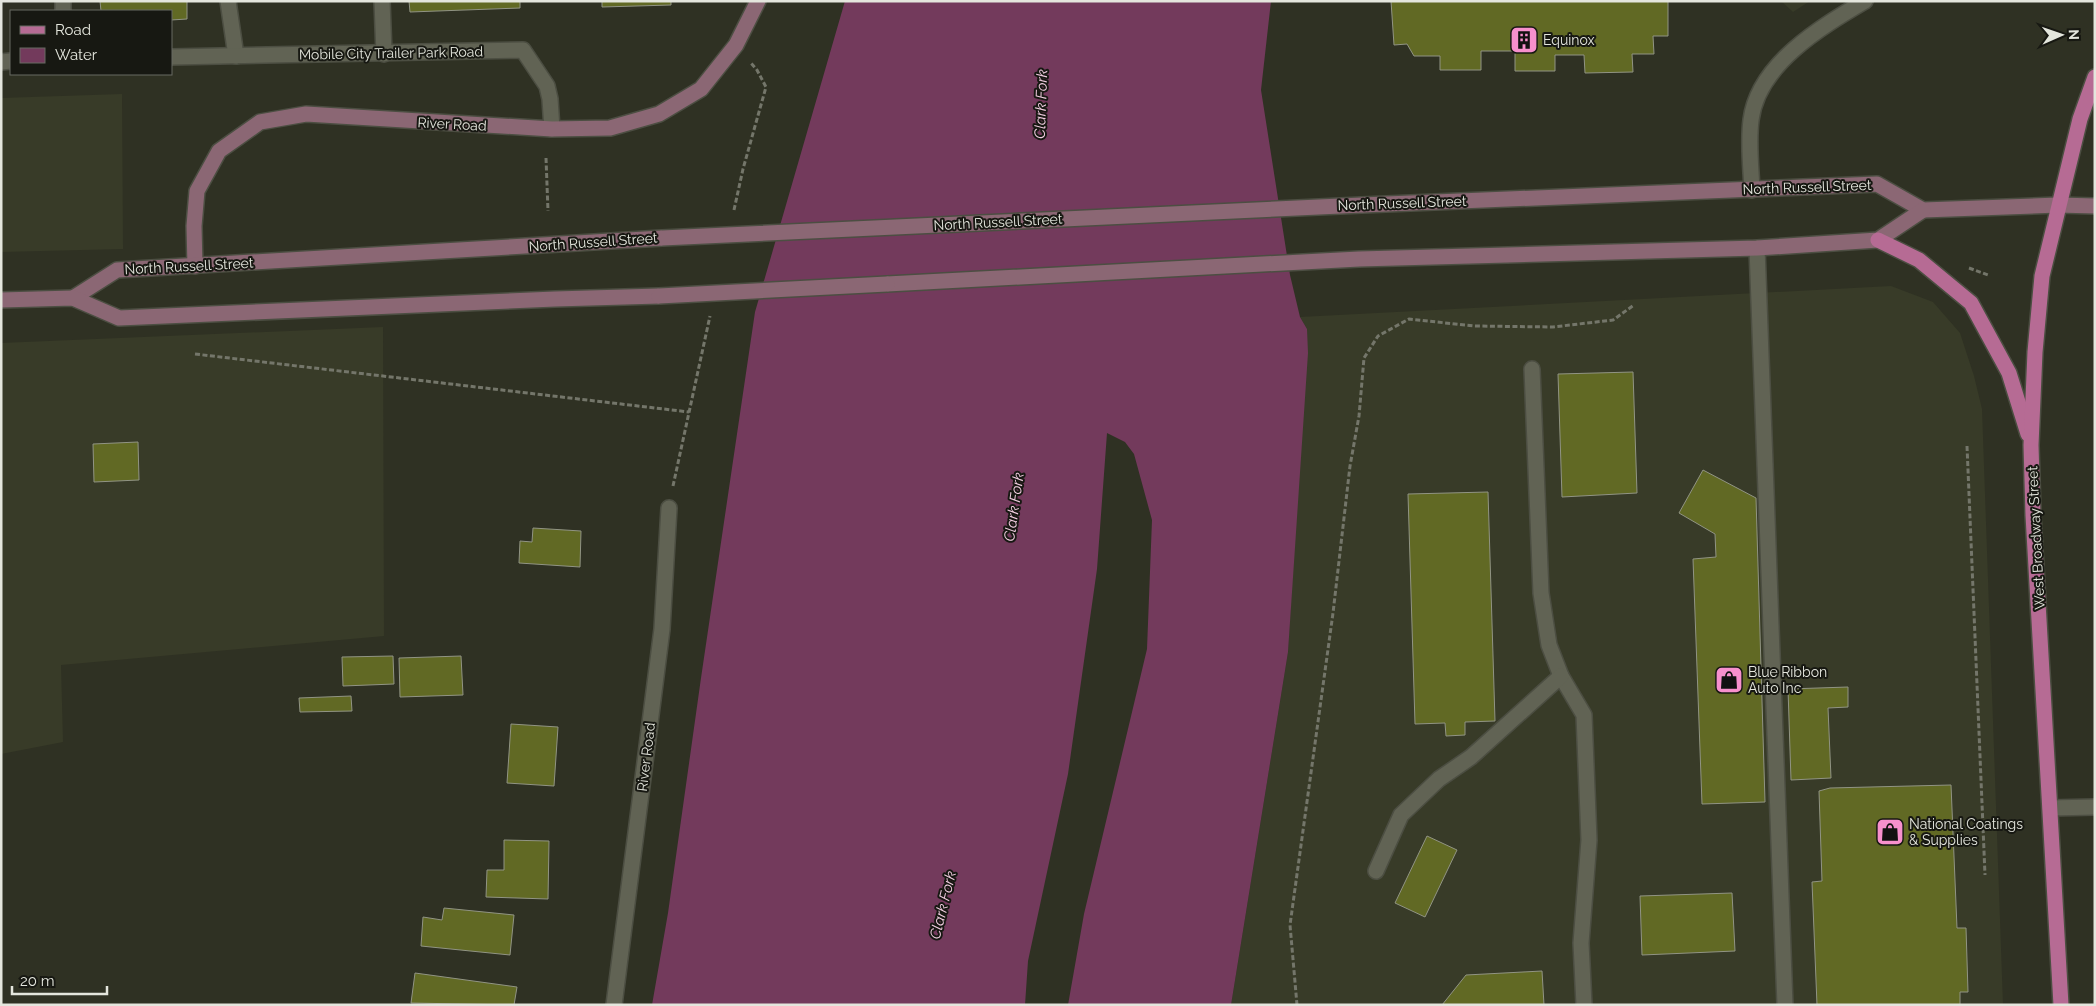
<svg xmlns="http://www.w3.org/2000/svg" width="2096" height="1006" viewBox="0 0 2096 1006" font-family="Raleway,sans-serif">
	<style>
		.built { fill: #383b28 }
		.water { fill: #733a5c }
		.building { fill: #616924; stroke: #919484 }
		.lines { fill: none; stroke-linecap: round; stroke-linejoin: round }
		.lane-casing { stroke: #4c4e42; stroke-width: 18 }
		.street-casing { stroke: #4c4e42; stroke-width: 18 }
		.secondary-casing { stroke: #4c4e42; stroke-width: 18 }
		.primary-casing { stroke: #4c4e42; stroke-width: 18 }
		.path { stroke: #74766a; stroke-width: 3; stroke-dasharray: 5 2.5; stroke-linecap: butt }
		.lane { stroke: #616354; stroke-width: 15 }
		.street { stroke: #616354; stroke-width: 15 }
		.secondary { stroke: #8b6774; stroke-width: 15 }
		.primary { stroke: #b66b94; stroke-width: 15 }
		.secondary-bridge-casing { stroke: #4c4e42; stroke-width: 18; stroke-linecap: butt }
		.secondary-bridge { stroke: #8b6774; stroke-width: 15 }
		.labels { text-anchor: middle; dominant-baseline: central; stroke-width: 4; stroke-linejoin: round; paint-order: stroke }
		.poi-label { font-size: 14px; fill: #e4e6dd; stroke: #171812; text-anchor: start }
		.street-label { font-size: 14px; fill: #e4e6dd; stroke: #171812 }
		.water-label { font-size: 15px; font-style: italic; fill: #f4cfe3; stroke: #171812 }
	</style>
	<rect width="100%" height="100%" fill="#2f3123"/>
	<!-- built -->
	<g class="built">
		<path d="M 1781,1 L 1810,1 L 1793,12 Z"/>
		<path d="M 122,94 L 123,249 L 1,252 L 1,98 Z"/>
		<path d="M 1891,286 L 1933,302 L 1960,333 L 1974,376 L 1982,409 L 2003,1005 L 1231,1005 L 1288,652 L 1307,329 L 1300,317 Z"/>
		<path d="M 383,327 L 384,636 L 61,665 L 63,742 L 1,754 L 1,343 Z"/>
	</g>
	<!-- water -->
	<path class="water" d="M 845,1 L 1271,1 L 1261,90 L 1290,275 L 1300,317 L 1307,329 L 1308,353 L 1288,652 L 1231,1005 L 1068,1005 L 1084,914 L 1147,649 L 1152,520 L 1134,454 L 1125,442 L 1107,433 L 1097,569 L 1068,774 L 1028,961 L 1025,1005 L 652,1005 L 668,913 L 701,678 L 755,312 Z"/>
	<!-- building -->
	<g class="building">
		<path d="M 100,1 L 187,1 L 187,19 L 171,20 L 171,11 L 101,11 Z"/>
		<path d="M 409,1 L 520,1 L 520,8 L 410,12 Z"/>
		<path d="M 602,1 L 671,1 L 671,5 L 602,7 Z"/>
		<path d="M 1391,1 L 1668,1 L 1668,36 L 1653,36 L 1654,54 L 1632,54 L 1633,72 L 1585,73 L 1584,55 L 1555,55 L 1555,71 L 1515,71 L 1515,51 L 1481,51 L 1481,70 L 1440,70 L 1440,56 L 1414,56 L 1407,44 L 1394,45 Z"/>
		<path d="M 1633,372 L 1637,493 L 1562,497 L 1558,374 Z"/>
		<path d="M 138,442 L 139,480 L 94,482 L 93,444 Z"/>
		<path d="M 1703,470 L 1756,498 L 1765,802 L 1702,804 L 1693,559 L 1716,557 L 1715,534 L 1679,513 Z"/>
		<path d="M 1488,492 L 1495,721 L 1465,722 L 1465,735 L 1446,736 L 1445,723 L 1415,724 L 1408,494 Z"/>
		<path d="M 533,528 L 581,531 L 580,567 L 519,563 L 520,541 L 532,542 Z"/>
		<path d="M 393,656 L 394,684 L 343,686 L 342,657 Z"/>
		<path d="M 461,656 L 463,695 L 400,697 L 399,658 Z"/>
		<path d="M 1848,687 L 1848,707 L 1828,708 L 1831,778 L 1791,780 L 1788,689 Z"/>
		<path d="M 351,696 L 352,711 L 300,712 L 299,698 Z"/>
		<path d="M 511,724 L 558,727 L 554,786 L 507,783 Z"/>
		<path d="M 1951,785 L 1957,928 L 1966,928 L 1968,992 L 1960,992 L 1960,1005 L 1817,1005 L 1812,882 L 1822,881 L 1819,791 L 1830,788 Z"/>
		<path d="M 1427,836 L 1457,850 L 1425,917 L 1395,903 Z"/>
		<path d="M 504,840 L 549,841 L 548,899 L 486,897 L 487,870 L 504,870 Z"/>
		<path d="M 1732,893 L 1735,951 L 1642,955 L 1640,896 Z"/>
		<path d="M 444,908 L 514,915 L 510,955 L 421,946 L 423,917 L 442,920 Z"/>
		<path d="M 1542,971 L 1544,1005 L 1442,1005 L 1466,975 Z"/>
		<path d="M 415,973 L 517,987 L 514,1005 L 411,1003 Z"/>
	</g>
	<g class="lines">
		<defs>
			<g id="lane">
				<path d="M 228,1 L 236,56"/>
				<path d="M 1,62 L 11,61"/>
				<path d="M 1757,248 L 1785,1005"/>
				<path d="M 1532,369 L 1541,593 L 1549,645 L 1561,676 L 1584,715 L 1589,840 L 1581,943 L 1584,1005"/>
				<path d="M 1376,871 L 1401,815 L 1439,779 L 1471,757 L 1561,676"/>
			</g>
			<g id="street">
				<path d="M 63,1 L 63,11"/>
				<path d="M 382,1 L 384,54"/>
				<path d="M 171,57 L 523,50 L 547,86 L 550,99 L 552,129"/>
				<path d="M 1752,190 C 1751,167 1748,143 1751,120 C 1758,64 1821,27 1865,1"/>
				<path d="M 2050,808 L 2095,807"/>
				<path d="M 614,1005 L 662,629 L 669,508"/>
			</g>
			<g id="secondary">
				<path d="M 1362,205 L 1877,184 L 1923,210 L 2058,205 L 2095,206"/>
				<path d="M 195,266 L 194,226 L 197,191 L 219,151 L 260,122 L 306,114 L 552,129 L 610,128 L 659,114 L 701,89 L 736,45 L 758,1"/>
				<path d="M 887,284 L 1359,259 L 1757,248 L 1878,240 L 1923,210"/>
				<path d="M 73,298 L 117,270 L 662,238"/>
				<path d="M 1,300 L 73,298 L 119,318 L 555,299 L 659,296"/>
			</g>
			<g id="primary">
				<path d="M 1878,240 L 1919,260 L 1971,303 L 2009,373 L 2028,434"/>
				<path d="M 2061,1005 L 2033,515 L 2031,445 L 2035,352 L 2042,276 L 2080,119 L 2095,77"/>
			</g>
		</defs>
		<!-- lane casing -->
		<use href="#lane" class="lane-casing"/>
		<!-- street casing -->
		<use href="#street" class="street-casing"/>
		<!-- secondary casing -->
		<use href="#secondary" class="secondary-casing"/>
		<!-- primary casing -->
		<use href="#primary" class="primary-casing"/>
		<!-- path -->
		<g class="path">
			<path d="M 546,158 L 548,211"/>
			<path d="M 734,210 L 743,169 L 766,87 L 757,70 L 751,63"/>
			<path d="M 1969,268 L 1988,275"/>
			<path d="M 195,354 L 689,412"/>
			<path d="M 1967,446 L 1985,875"/>
			<path d="M 673,486 L 710,316"/>
			<path d="M 1297,1005 L 1290,925 L 1333,613 L 1350,466 L 1359,416 L 1364,358 L 1378,336 L 1409,319 L 1474,326 L 1553,327 L 1613,320 L 1634,305"/>
		</g>
		<!-- lane -->
		<use href="#lane" class="lane"/>
		<!-- street -->
		<use href="#street" class="street"/>
		<!-- secondary -->
		<use href="#secondary" class="secondary"/>
		<!-- primary -->
		<use href="#primary" class="primary"/>
		<defs>
			<g id="secondary-bridge">
				<path d="M 662,238 L 1362,205"/>
				<path d="M 659,296 L 887,284"/>
			</g>
		</defs>
		<!-- secondary-bridge casing -->
		<use href="#secondary-bridge" class="secondary-bridge-casing"/>
		<!-- secondary-bridge -->
		<use href="#secondary-bridge" class="secondary-bridge"/>
	</g>
	<!-- icons -->
	<defs>
		<symbol id="building-square" viewBox="-11 -11 22 22"><rect x="-9" y="-9" width="18" height="18" rx="4" fill="#f790cd" stroke="#171812"/><path d="M-4-6H4V6H1V3H-1V6H-4ZM-2.5-4.3h1.7v1.8h-1.7ZM.8-4.3h1.7v1.8H.8ZM-2.5-1h1.7V.8h-1.7ZM.8-1h1.7V.8H.8Z" fill="#111"/></symbol>
		<symbol id="shop-square" viewBox="-11 -11 22 22"><rect x="-9" y="-9" width="18" height="18" rx="4" fill="#f790cd" stroke="#171812"/><path d="M-5-2.5h2.3a2.7 3.5 0 0 1 5.4 0H5L5.5 6h-11ZM-1.5-2.5h3a1.5 2.3 0 0 0-3 0Z" fill="#111"/></symbol>
	</defs>
	<g fill-rule="evenodd">
		<use href="#building-square" x="1508" y="24" width="32" height="32"/>
		<use href="#shop-square" x="1713" y="664" width="32" height="32"/>
		<use href="#shop-square" x="1874" y="816" width="32" height="32"/>
	</g>
	<g class="labels">
		<!-- poi labels -->
		<g class="poi-label">
			<text x="1543" y="40">Equinox</text>
			<text x="1748" y="672">Blue Ribbon<tspan x="1748" dy="16">Auto Inc</tspan></text>
			<text x="1909" y="824">National Coatings<tspan x="1909" dy="16">&amp; Supplies</tspan></text>
		</g>
		<!-- street labels -->
		<g class="street-label">
			<text transform="translate(391 53) rotate(-1)">Mobile City Trailer Park Road</text>
			<text transform="translate(452 124) rotate(3)">River Road</text>
			<text transform="translate(1807 187) rotate(-2)">North Russell Street</text>
			<text transform="translate(1402 203) rotate(-2)">North Russell Street</text>
			<text transform="translate(998 222) rotate(-3)">North Russell Street</text>
			<text transform="translate(593 242) rotate(-4)">North Russell Street</text>
			<text transform="translate(189 266) rotate(-3)">North Russell Street</text>
			<text transform="translate(2036 538) rotate(-93)">West Broadway Street</text>
			<text transform="translate(646 757) rotate(-83)">River Road</text>
		</g>
		<!-- water labels -->
		<g class="water-label">
			<text transform="translate(1041 104) rotate(-88)">Clark Fork</text>
			<text transform="translate(1014 507) rotate(-82)">Clark Fork</text>
			<text transform="translate(943 905) rotate(-76)">Clark Fork</text>
		</g>
	</g>
	<!-- border -->
	<rect width="2096" height="1006" fill="none" stroke="#e4e6dd" stroke-width="5"/>
	<!-- legend -->
	<rect x="10" y="10" width="162" height="65" fill="#171812" stroke="#696a63"/>
	<rect x="20" y="26" width="25" height="8" fill="#b66b94" stroke="#696a63"/>
	<text x="55" y="35" font-size="15" fill="#e4e6dd">Road</text>
	<rect x="20" y="48" width="25" height="15" fill="#733a5c" stroke="#696a63"/>
	<text x="55" y="60" font-size="15" fill="#e4e6dd">Water</text>
	<!-- north arrow -->
	<g transform="translate(2061 35) rotate(88)" stroke="#171812" stroke-width="4" paint-order="stroke">
	<path d="M0-4L9 19L0 12L-9 19Z" fill="#e4e6dd"/>
	<text y="-8" font-size="14" font-weight="bold" text-anchor="middle" fill="#e4e6dd">N</text>
	</g>
	<!-- scale -->
	<path d="M12 986v8h95v-8" fill="none" stroke="#e4e6dd" stroke-width="2.5"/>
	<text x="20" y="986" font-size="15" fill="#e4e6dd" stroke="#171812" stroke-width="4" paint-order="stroke">20 m</text>
</svg>
